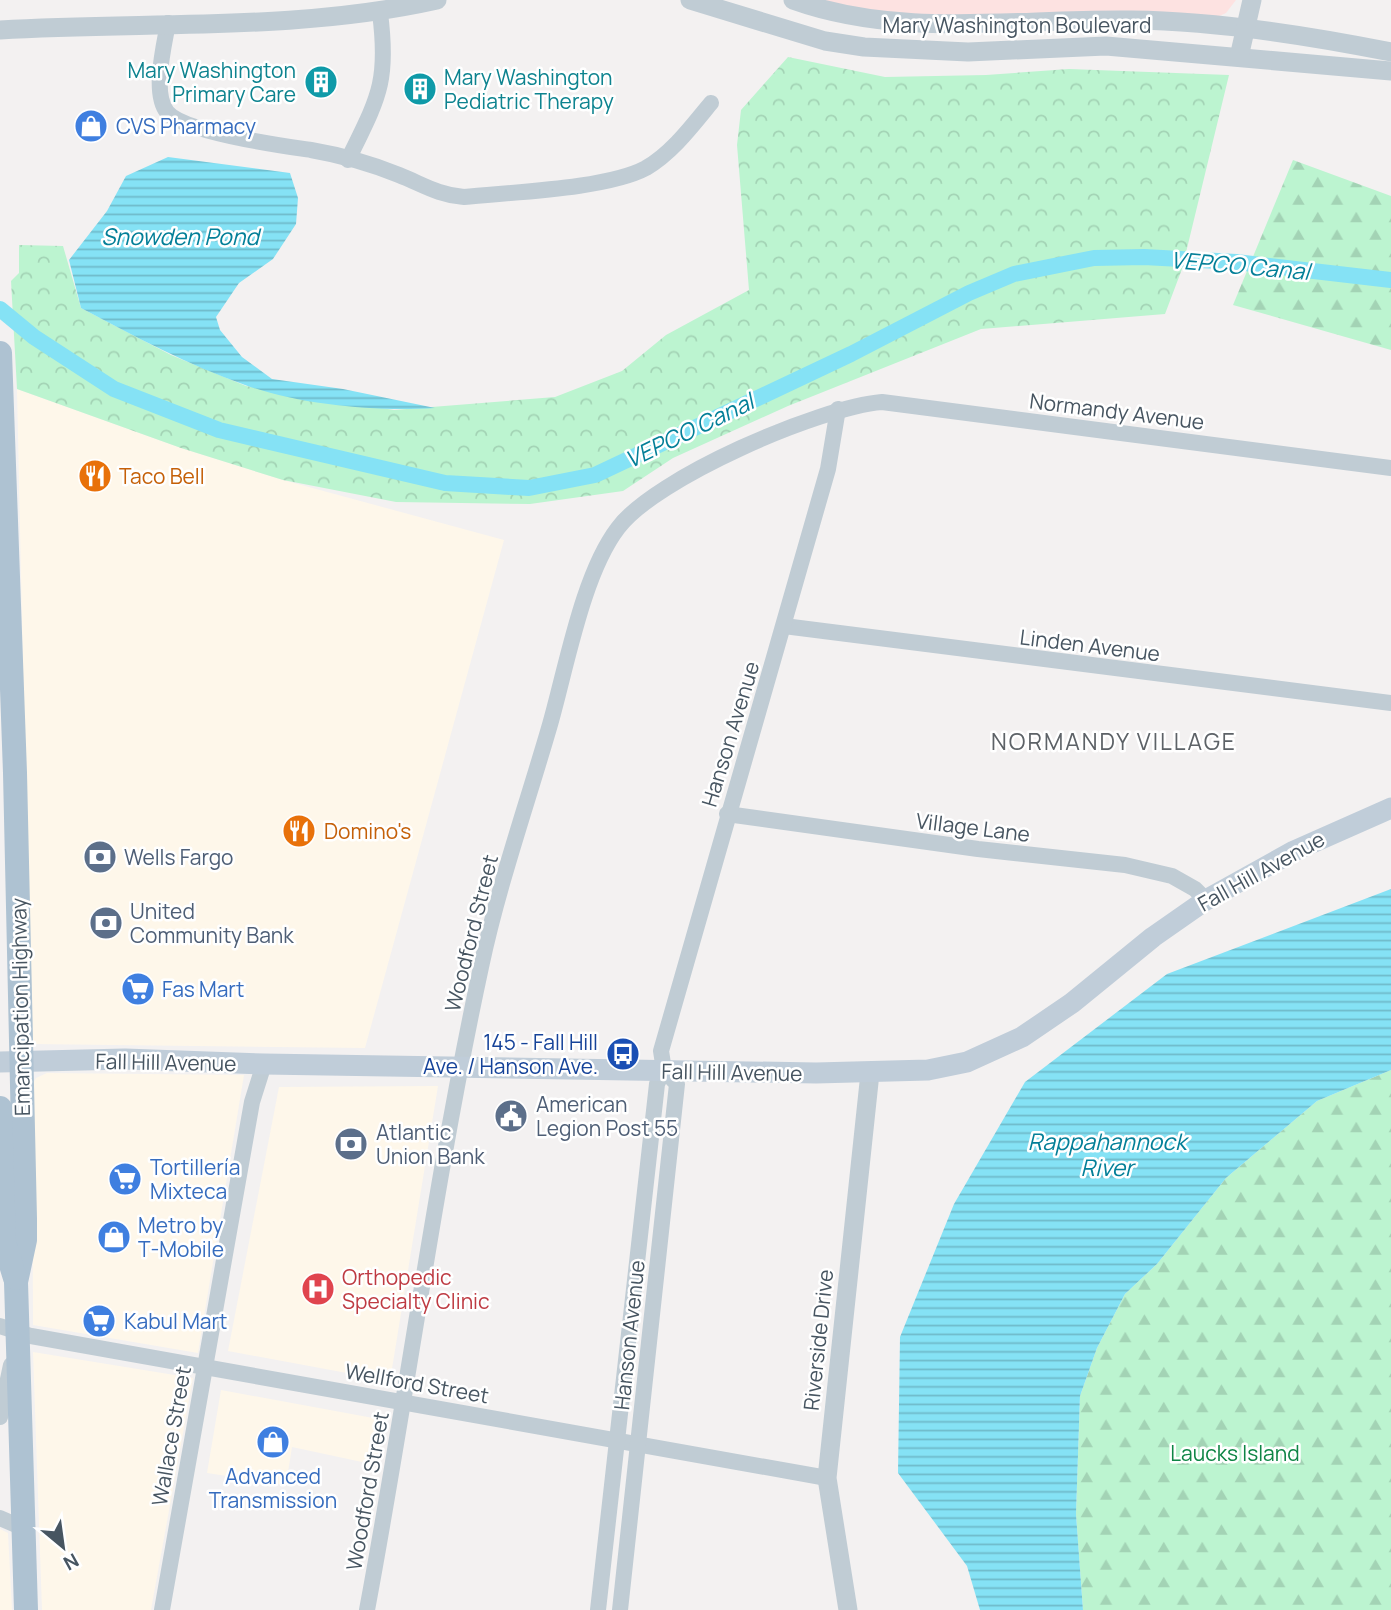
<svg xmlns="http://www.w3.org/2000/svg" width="1391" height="1610" viewBox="0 0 1391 1610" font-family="Manrope,sans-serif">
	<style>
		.commercial { fill: #fef7ea }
		.medical { fill: #fde2e1 }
		.forest { fill: url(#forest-firs) }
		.park { fill: url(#park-crowns) }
		.water { fill: url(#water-rules) }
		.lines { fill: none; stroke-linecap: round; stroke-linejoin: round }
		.canal { stroke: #85e2f5; stroke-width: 16 }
		.minor { stroke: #c0ccd4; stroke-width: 16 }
		.tertiary { stroke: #c0ccd4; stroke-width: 19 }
		.secondary { stroke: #c0cdd9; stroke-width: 21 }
		.primary { stroke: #aec2d2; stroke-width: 24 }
		.labels { text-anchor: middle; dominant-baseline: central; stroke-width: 5; stroke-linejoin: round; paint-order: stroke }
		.street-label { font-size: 21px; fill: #475561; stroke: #fff }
		.culture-label { font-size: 21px; fill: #0d838f; stroke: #fff; text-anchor: end }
		.shop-label { font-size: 21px; fill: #366cbe; stroke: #fff; text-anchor: start }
		.food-label { font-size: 21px; fill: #c56008; stroke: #fff; text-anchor: start }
		.service-label { font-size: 21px; fill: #4e5e75; stroke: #fff; text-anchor: start }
		.transit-label { font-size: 21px; fill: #164399; stroke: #fff; text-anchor: end }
		.health-label { font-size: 21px; fill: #be3a42; stroke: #fff; text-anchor: start }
		.park-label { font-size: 21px; fill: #0e8545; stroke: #fff }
		.water-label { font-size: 23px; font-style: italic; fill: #037f98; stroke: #fff }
		.neighbourhood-label { font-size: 23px; letter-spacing: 2px; fill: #5d6267; stroke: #fff }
	</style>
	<defs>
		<pattern id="forest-firs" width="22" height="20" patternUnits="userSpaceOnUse" patternTransform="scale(1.75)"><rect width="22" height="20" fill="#bcf4d0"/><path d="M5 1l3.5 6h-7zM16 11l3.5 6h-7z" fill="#a3d3b5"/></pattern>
		<pattern id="park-crowns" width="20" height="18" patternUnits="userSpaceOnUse" patternTransform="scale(1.75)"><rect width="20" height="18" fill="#bcf4d0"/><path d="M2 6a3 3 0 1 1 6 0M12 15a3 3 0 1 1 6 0" fill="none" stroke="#a3d3b5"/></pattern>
		<pattern id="water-rules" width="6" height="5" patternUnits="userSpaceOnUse" patternTransform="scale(1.75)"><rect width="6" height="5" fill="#85e2f5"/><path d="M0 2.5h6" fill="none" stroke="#6fbaca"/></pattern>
	</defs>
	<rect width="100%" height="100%" fill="#f3f1f1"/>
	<!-- commercial -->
	<g class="commercial">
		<path d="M 17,389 L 181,448 L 283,480 L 504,540 L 365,1048 L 31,1044 Z"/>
		<path d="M 47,1073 L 244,1075 L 198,1353 L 33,1325 L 32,1085 L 36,1078 Z"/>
		<path d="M 438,1086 L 390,1381 L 228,1351 L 279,1087 Z"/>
		<path d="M 33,1352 L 193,1378 L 151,1610 L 42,1610 Z"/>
		<path d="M 221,1390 L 384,1420 L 376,1465 L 292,1447 L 286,1485 L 207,1473 Z"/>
		<path d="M 0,1529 L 8,1533 L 12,1610 L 0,1610 Z"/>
	</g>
	<!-- medical -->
	<path class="medical" d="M 819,0 L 1236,0 L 1226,13 L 1217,17 L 898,16 Z"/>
	<!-- forest -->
	<g class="forest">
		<path d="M 1293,160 L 1391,196 L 1391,350 L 1233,305 Z"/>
		<path d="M 1391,1070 L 1391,1610 L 1083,1610 L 1076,1514 L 1080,1396 L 1097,1348 L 1125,1294 L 1157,1264 L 1226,1178 L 1317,1101 Z"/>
	</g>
	<!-- park -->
	<path class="park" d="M 788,57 L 885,77 L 986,75 L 1069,69 L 1229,75 L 1182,269 L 1165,314 L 981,329 L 788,406 L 673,458 L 623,491 L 530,504 L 396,502 L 283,480 L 181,448 L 17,389 L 11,281 L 19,273 L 19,245 L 63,246 L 81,308 L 171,355 L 246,386 L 394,410 L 555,397 L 622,371 L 666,335 L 749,290 L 737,145 L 741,110 Z"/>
	<!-- water -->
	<g class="water">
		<path d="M 168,157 L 290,173 L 298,198 L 296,224 L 273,259 L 239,283 L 216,317 L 220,330 L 242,357 L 272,379 L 343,389 L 435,408 C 377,412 300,405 245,385 C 188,365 134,336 81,308 L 69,260 L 107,211 L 126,176 Z"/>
		<path d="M 1391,889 L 1391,1070 L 1317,1101 L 1226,1178 L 1157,1264 L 1125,1294 L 1097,1348 L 1080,1396 L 1076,1514 L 1083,1610 L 980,1610 L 967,1566 L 898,1473 L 900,1337 L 954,1204 L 1025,1082 L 1167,974 Z"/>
	</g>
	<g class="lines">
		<!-- canal -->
		<path class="canal" d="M 0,309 L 34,337 L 114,389 L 219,430 L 445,483 L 529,488 L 595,475 L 851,354 L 969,293 L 1014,274 L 1094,258 L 1144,257 L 1236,262 L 1391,280"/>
		<!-- minor -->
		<g class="minor">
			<path d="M 168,23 C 164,46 152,93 167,112 C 183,132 284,146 311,150 C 340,155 372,164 399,175 C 422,184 438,195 464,197 C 511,192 607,189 646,168 C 672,153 692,126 711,103"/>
			<path d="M 348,160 C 378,98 389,83 380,13"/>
			<path d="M 784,626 L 1391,703"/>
			<path d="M 727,814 L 978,849 L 1125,865 L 1172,876 L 1195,889 L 1206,900"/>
			<path d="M 0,1326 L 31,1336 L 827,1478"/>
			<path d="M 0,1417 L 11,1365"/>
			<path d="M 0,1518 L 23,1528"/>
			<path d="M 162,1610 L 252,1102 L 264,1064"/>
			<path d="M 367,1610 C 407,1396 435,1180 481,967 C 498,887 526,807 549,728 C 566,670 582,575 618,528 C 655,478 820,407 882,402 L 1391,468"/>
			<path d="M 598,1610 L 657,1084 L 664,1070"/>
			<path d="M 620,1610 L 677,1084 L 664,1070 L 661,1051 L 828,469 L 838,409"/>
		</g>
		<!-- tertiary -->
		<g class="tertiary">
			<path d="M 690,0 L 825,41 L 864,47 L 968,52 L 1106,46 L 1391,71"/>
			<path d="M 793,0 C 902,39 1018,18 1132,20 C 1218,21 1306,35 1391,52"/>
			<path d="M 0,30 C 145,21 294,32 437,0"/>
			<path d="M 1239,57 L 1252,0"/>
			<path d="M 848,1610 L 827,1478 L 870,1073"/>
		</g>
		<!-- secondary -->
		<path class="secondary" d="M 0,1062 L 125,1059 L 264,1064 L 816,1073 L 928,1070 L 967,1062 L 1022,1037 L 1072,1003 L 1153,937 L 1206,900 L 1294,851 L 1391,808"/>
		<!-- primary -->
		<g class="primary">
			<path d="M 0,353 L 15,773 L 25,1219 L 25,1240 L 16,1282 L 26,1610"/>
			<path d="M 0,1108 L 4,1242 L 15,1278"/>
		</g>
	</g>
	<!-- icons -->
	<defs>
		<symbol id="building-disc" viewBox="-11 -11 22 22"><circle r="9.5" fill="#0f9aa8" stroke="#fff"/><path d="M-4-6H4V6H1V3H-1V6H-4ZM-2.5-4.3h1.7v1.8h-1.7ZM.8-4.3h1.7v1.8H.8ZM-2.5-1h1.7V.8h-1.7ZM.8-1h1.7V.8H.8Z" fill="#fff"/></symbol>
		<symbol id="shop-disc" viewBox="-11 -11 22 22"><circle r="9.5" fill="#3f7fe0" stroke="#fff"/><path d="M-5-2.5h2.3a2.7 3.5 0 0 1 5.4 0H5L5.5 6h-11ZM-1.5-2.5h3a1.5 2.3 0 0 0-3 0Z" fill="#fff"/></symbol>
		<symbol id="restaurant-disc" viewBox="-11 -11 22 22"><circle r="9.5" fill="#e8710a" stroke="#fff"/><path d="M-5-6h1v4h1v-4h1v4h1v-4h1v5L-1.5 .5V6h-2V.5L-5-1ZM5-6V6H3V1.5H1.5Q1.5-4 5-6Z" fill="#fff"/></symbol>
		<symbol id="bank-disc" viewBox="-11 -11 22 22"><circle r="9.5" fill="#5c6f8a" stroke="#fff"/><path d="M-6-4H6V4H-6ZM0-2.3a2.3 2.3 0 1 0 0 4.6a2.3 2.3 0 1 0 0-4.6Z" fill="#fff"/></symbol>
		<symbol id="supermarket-disc" viewBox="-11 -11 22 22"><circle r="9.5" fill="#3f7fe0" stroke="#fff"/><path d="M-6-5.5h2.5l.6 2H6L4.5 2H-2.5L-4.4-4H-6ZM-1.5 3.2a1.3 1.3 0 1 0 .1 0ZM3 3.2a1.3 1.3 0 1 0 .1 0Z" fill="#fff"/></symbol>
		<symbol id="bus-disc" viewBox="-11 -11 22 22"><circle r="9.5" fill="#1a4fb4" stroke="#fff"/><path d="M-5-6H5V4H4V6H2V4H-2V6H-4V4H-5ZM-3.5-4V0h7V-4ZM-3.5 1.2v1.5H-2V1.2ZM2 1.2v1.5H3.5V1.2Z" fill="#fff"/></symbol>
		<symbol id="civic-disc" viewBox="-11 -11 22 22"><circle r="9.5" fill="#5c6f8a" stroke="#fff"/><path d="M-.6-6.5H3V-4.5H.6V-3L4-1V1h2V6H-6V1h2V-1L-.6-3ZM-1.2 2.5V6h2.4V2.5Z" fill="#fff"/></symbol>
		<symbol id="hospital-disc" viewBox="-11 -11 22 22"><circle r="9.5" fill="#e0444e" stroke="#fff"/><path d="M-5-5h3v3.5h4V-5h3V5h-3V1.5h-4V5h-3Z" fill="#fff"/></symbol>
	</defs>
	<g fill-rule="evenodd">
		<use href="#building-disc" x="302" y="63" width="38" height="38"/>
		<use href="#building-disc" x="401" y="70" width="38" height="38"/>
		<use href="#shop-disc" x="72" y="107" width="38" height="38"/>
		<use href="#restaurant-disc" x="76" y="457" width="38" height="38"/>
		<use href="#restaurant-disc" x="280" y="812" width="38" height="38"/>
		<use href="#bank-disc" x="81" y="838" width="38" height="38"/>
		<use href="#bank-disc" x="87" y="904" width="38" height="38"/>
		<use href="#supermarket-disc" x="119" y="970" width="38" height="38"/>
		<use href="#bus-disc" x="604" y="1035" width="38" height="38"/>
		<use href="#civic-disc" x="492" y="1097" width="38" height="38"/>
		<use href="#bank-disc" x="332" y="1125" width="38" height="38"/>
		<use href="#supermarket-disc" x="106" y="1160" width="38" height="38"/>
		<use href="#shop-disc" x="95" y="1218" width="38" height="38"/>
		<use href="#hospital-disc" x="299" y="1270" width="38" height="38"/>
		<use href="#supermarket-disc" x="80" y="1302" width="38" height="38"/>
		<use href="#shop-disc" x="254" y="1423" width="38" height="38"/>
	</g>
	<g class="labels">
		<!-- street labels -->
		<g class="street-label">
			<text x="1017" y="25">Mary Washington Boulevard</text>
			<text transform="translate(1117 411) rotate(7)">Normandy Avenue</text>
			<text transform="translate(1090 645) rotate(7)">Linden Avenue</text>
			<text transform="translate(730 734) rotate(-73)">Hanson Avenue</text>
			<text transform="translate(973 827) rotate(7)">Village Lane</text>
			<text transform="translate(1261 871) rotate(-29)">Fall Hill Avenue</text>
			<text transform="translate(471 933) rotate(-76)">Woodford Street</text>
			<text transform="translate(20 1007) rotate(-91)">Emancipation Highway</text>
			<text transform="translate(166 1062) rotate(1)">Fall Hill Avenue</text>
			<text transform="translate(732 1072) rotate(1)">Fall Hill Avenue</text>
			<text transform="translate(629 1335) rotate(-84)">Hanson Avenue</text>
			<text transform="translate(818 1340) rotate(-84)">Riverside Drive</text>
			<text transform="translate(417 1383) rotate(10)">Wellford Street</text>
			<text transform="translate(171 1436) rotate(-80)">Wallace Street</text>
			<text transform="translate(367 1491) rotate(-80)">Woodford Street</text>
		</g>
		<!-- culture labels -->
		<g class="culture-label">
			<text x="296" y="70">Mary Washington<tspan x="296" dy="24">Primary Care</tspan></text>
			<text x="444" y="77" text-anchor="start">Mary Washington<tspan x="444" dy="24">Pediatric Therapy</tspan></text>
		</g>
		<!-- shop labels -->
		<g class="shop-label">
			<text x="116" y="126">CVS Pharmacy</text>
			<text x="162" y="989">Fas Mart</text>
			<text x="150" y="1167">Tortillería<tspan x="150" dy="24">Mixteca</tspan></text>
			<text x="138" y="1225">Metro by<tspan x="138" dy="24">T-Mobile</tspan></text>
			<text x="124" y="1321">Kabul Mart</text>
			<text x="273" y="1476" text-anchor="middle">Advanced<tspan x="273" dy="24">Transmission</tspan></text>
		</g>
		<!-- food labels -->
		<g class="food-label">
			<text x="119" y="476">Taco Bell</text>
			<text x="324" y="831">Domino's</text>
		</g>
		<!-- service labels -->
		<g class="service-label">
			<text x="124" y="857">Wells Fargo</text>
			<text x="130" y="911">United<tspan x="130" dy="24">Community Bank</tspan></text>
			<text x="536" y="1104">American<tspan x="536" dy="24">Legion Post 55</tspan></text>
			<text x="376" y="1132">Atlantic<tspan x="376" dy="24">Union Bank</tspan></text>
		</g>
		<!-- transit labels -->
		<g class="transit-label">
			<text x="598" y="1042">145 - Fall Hill<tspan x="598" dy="24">Ave. / Hanson Ave.</tspan></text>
		</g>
		<!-- health labels -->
		<g class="health-label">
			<text x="342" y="1277">Orthopedic<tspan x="342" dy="24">Specialty Clinic</tspan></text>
		</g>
		<!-- park labels -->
		<g class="park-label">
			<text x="1235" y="1453">Laucks Island</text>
		</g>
		<!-- water labels -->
		<g class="water-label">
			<text x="180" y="236">Snowden Pond</text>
			<text transform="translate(1240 265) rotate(5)">VEPCO Canal</text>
			<text transform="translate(689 430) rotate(-26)">VEPCO Canal</text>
			<text x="1107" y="1141">Rappahannock<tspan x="1107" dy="26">River</tspan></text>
		</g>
		<!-- neighbourhood labels -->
		<g class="neighbourhood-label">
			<text x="1114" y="741">NORMANDY VILLAGE</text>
		</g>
	</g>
	<!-- north arrow -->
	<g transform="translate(63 1547) rotate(151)" stroke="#ffffff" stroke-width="5" paint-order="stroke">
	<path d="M0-5L12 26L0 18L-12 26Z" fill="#475561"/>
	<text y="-10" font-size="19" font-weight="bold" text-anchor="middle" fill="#475561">N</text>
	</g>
</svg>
